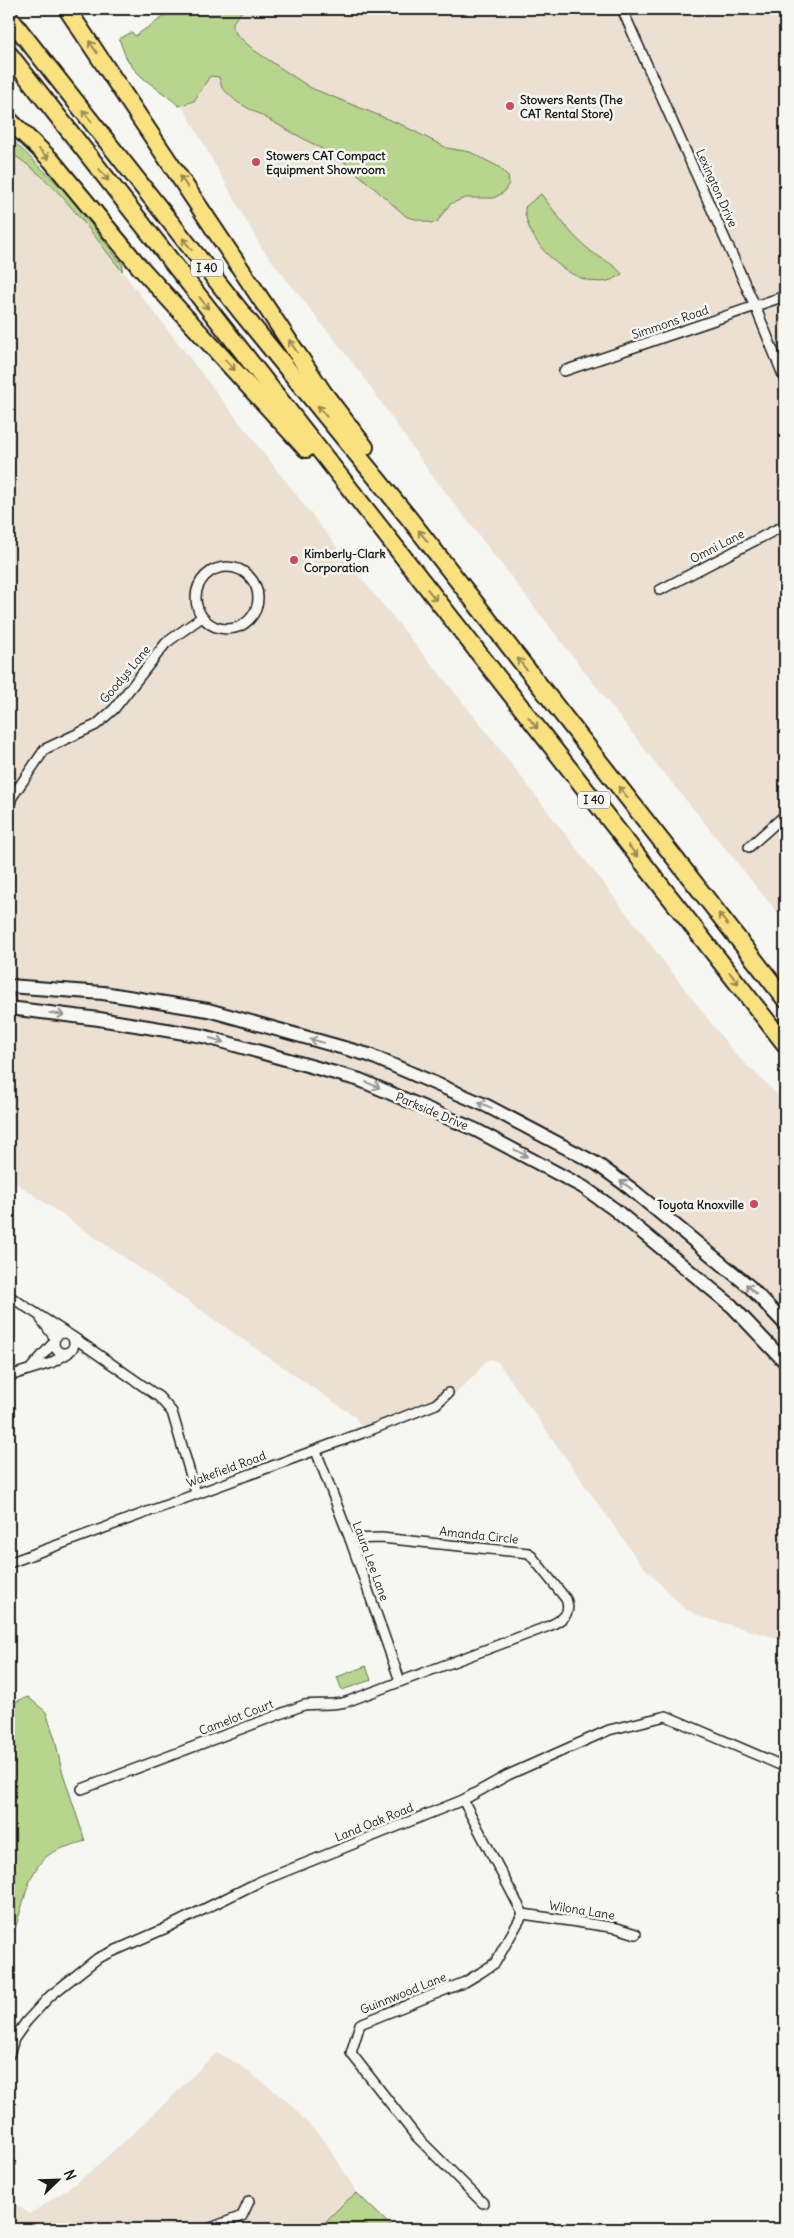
<svg xmlns="http://www.w3.org/2000/svg" width="794" height="2238" viewBox="0 0 794 2238" font-family="Delius,sans-serif">
	<style>
		.built { fill: #ebe0d1 }
		.green { fill: #b7d58d; stroke: #6a7854 }
		.lines { fill: none; stroke-linecap: round; stroke-linejoin: round }
		.street-casing { stroke: #1c1c1c; stroke-width: 12 }
		.secondary-casing { stroke: #1c1c1c; stroke-width: 16 }
		.highway-casing { stroke: #1c1c1c; stroke-width: 20 }
		.street { stroke: #f6f6f2; stroke-width: 9 }
		.secondary { stroke: #f6f6f2; stroke-width: 12 }
		.highway { stroke: #fae180; stroke-width: 16 }
		.oneway { stroke: #968853 }
		.oneway2 { stroke: #949492 }
		.poi-dot { fill: #d1495b; stroke: #f6f6f2; stroke-width: 2 }
		.labels { text-anchor: middle; dominant-baseline: central; stroke-width: 5; stroke-linejoin: round; paint-order: stroke }
		.shield { fill: #f6f6f2; stroke: #5d5d5c; stroke-width: 1 }
		.shield-label { font-size: 11px; font-weight: bold; fill: #1c1c1c }
		.poi-label { font-size: 12px; font-weight: bold; fill: #1c1c1c; stroke: #f6f6f2; text-anchor: start }
		.street-label { font-size: 12px; fill: #1c1c1c; stroke: #f6f6f2 }
	</style>
	<rect width="100%" height="100%" fill="#f6f6f2"/>
	<filter id="ink" filterUnits="userSpaceOnUse"><feTurbulence type="fractalNoise" baseFrequency=".02" numOctaves="2"/><feDisplacementMap in="SourceGraphic" scale="10" xChannelSelector="R" yChannelSelector="G"/><feConvolveMatrix kernelMatrix="1 2 1 2 8 2 1 2 1" color-interpolation-filters="sRGB"/></filter>
	<g filter="url(#ink)">
		<!-- built -->
		<g class="built">
			<path d="M 203,9 L 785,9 L 785,922 L 651,757 L 425,466 L 360,372 L 261,247 L 166,77 Z"/>
			<path d="M 9,152 L 27,163 L 75,211 L 365,583 L 478,721 L 735,1054 L 775,1092 L 785,1105 L 785,1640 L 701,1617 L 684,1608 L 640,1563 L 498,1362 L 490,1359 L 484,1363 L 475,1375 L 439,1409 L 368,1436 L 354,1416 L 9,1178 Z"/>
			<path d="M 216,2053 L 235,2062 L 286,2100 L 327,2144 L 357,2193 L 346,2201 L 318,2229 L 9,2229 L 9,2200 L 30,2214 L 60,2194 L 84,2177 L 147,2121 Z"/>
		</g>
		<!-- green -->
		<g class="green">
			<path d="M 175,9 L 244,9 L 233,22 L 233,28 L 237,35 L 255,51 L 311,88 L 400,124 L 447,148 L 470,152 L 499,167 L 508,176 L 509,183 L 504,192 L 494,198 L 465,198 L 450,204 L 437,222 L 432,223 L 407,217 L 342,160 L 237,102 L 222,88 L 219,77 L 210,76 L 194,101 L 179,106 C 163,91 140,80 128,61 C 124,54 122,46 119,39 L 132,32 L 135,36 Z"/>
			<path d="M 9,137 L 65,191 L 123,265 L 122,271 C 88,229 56,180 9,152 Z"/>
			<path d="M 541,194 C 556,213 569,233 587,248 C 598,258 613,262 622,274 C 587,303 523,245 525,207 Z"/>
			<path d="M 366,1666 L 371,1680 L 342,1690 L 337,1677 Z"/>
			<path d="M 28,1697 L 46,1712 L 55,1739 L 61,1767 L 85,1841 C 73,1845 55,1849 46,1857 C 24,1876 23,1917 9,1942 L 9,1704 Z"/>
			<path d="M 357,2193 L 394,2229 L 318,2229 L 346,2201 Z"/>
		</g>
		<g class="lines">
			<defs>
				<g id="street">
					<path d="M 622,9 L 755,306 L 785,380"/>
					<path d="M 564,371 L 785,296"/>
					<circle cx="227" cy="598" r="31"/>
					<path d="M 660,590 L 785,525"/>
					<path d="M 9,808 L 12,797 L 45,749 L 96,725 L 114,709 L 166,643 L 202,617"/>
					<path d="M 749,847 L 785,815"/>
					<path d="M 9,990 L 10,1008"/>
					<path d="M 9,1296 L 65,1332"/>
					<path d="M 41,1319 L 55,1338"/>
					<circle cx="64" cy="1343" r="10"/>
					<path d="M 73,1337 L 159,1397 L 172,1412 L 196,1493"/>
					<path d="M 32,1367 L 54,1342"/>
					<path d="M 9,1376 L 51,1363 L 68,1353"/>
					<path d="M 316,1451 L 350,1539 L 400,1681"/>
					<path d="M 9,1563 L 373,1429 L 436,1404 L 448,1393"/>
					<path d="M 82,1789 L 304,1705 C 319,1703 331,1706 346,1702 L 549,1626 C 562,1620 572,1614 566,1599 L 529,1553 L 381,1538 L 350,1539"/>
					<path d="M 463,1800 L 523,1914"/>
					<path d="M 523,1914 L 617,1928 L 636,1934"/>
					<path d="M 9,2055 L 14,2039 L 26,2022 L 50,1996 L 98,1958 L 164,1929 L 261,1881 L 463,1800 L 508,1775 L 609,1730 L 666,1716 L 785,1767"/>
					<path d="M 483,2203 L 415,2135 L 351,2053 L 360,2024 L 465,1982 L 480,1973 L 495,1963 L 523,1914"/>
					<path d="M 208,2229 L 242,2216 L 249,2201"/>
				</g>
				<g id="secondary">
					<path d="M 9,986 L 103,993 L 208,1010 L 369,1055 L 487,1106 L 597,1164 L 630,1188 L 750,1287 L 785,1324"/>
					<path d="M 9,1008 L 99,1019 L 203,1036 L 360,1080 L 476,1130 L 583,1187 L 614,1209 L 732,1306 L 785,1362"/>
				</g>
				<g id="highway">
					<path d="M 67,9 L 323,392 L 365,447"/>
					<path d="M 9,17 L 242,313 L 408,517 L 785,999"/>
					<path d="M 9,54 L 785,1044"/>
					<path d="M 9,120 L 51,160 L 138,265 L 306,449"/>
				</g>
			</defs>
			<!-- street casing -->
			<use href="#street" class="street-casing"/>
			<!-- secondary casing -->
			<use href="#secondary" class="secondary-casing"/>
			<!-- highway casing -->
			<use href="#highway" class="highway-casing"/>
			<!-- street -->
			<use href="#street" class="street"/>
			<!-- secondary -->
			<use href="#secondary" class="secondary"/>
			<!-- highway -->
			<use href="#highway" class="highway"/>
		</g>
		<!-- one-way arrows -->
		<defs><path id="oneway-shaft" d="M-6 0H5M1.5-3L5.5 0L1.5 3" fill="none" stroke-width="1.6" stroke-linecap="round" stroke-linejoin="round" transform="scale(1.25)"/></defs>
		<g class="oneway">
			<use href="#oneway-shaft" transform="translate(93 47) rotate(-124)"/>
			<use href="#oneway-shaft" transform="translate(87 116) rotate(-128)"/>
			<use href="#oneway-shaft" transform="translate(44 154) rotate(45)"/>
			<use href="#oneway-shaft" transform="translate(104 175) rotate(52)"/>
			<use href="#oneway-shaft" transform="translate(184 182) rotate(-124)"/>
			<use href="#oneway-shaft" transform="translate(187 244) rotate(-128)"/>
			<use href="#oneway-shaft" transform="translate(204 303) rotate(52)"/>
			<use href="#oneway-shaft" transform="translate(293 346) rotate(-123)"/>
			<use href="#oneway-shaft" transform="translate(230 365) rotate(47)"/>
			<use href="#oneway-shaft" transform="translate(322 411) rotate(-129)"/>
			<use href="#oneway-shaft" transform="translate(423 536) rotate(-128)"/>
			<use href="#oneway-shaft" transform="translate(432 595) rotate(52)"/>
			<use href="#oneway-shaft" transform="translate(522 664) rotate(-128)"/>
			<use href="#oneway-shaft" transform="translate(533 723) rotate(52)"/>
			<use href="#oneway-shaft" transform="translate(623 792) rotate(-129)"/>
			<use href="#oneway-shaft" transform="translate(633 851) rotate(52)"/>
			<use href="#oneway-shaft" transform="translate(723 919) rotate(-128)"/>
			<use href="#oneway-shaft" transform="translate(734 978) rotate(52)"/>
		</g>
		<g class="oneway2">
			<use href="#oneway-shaft" transform="translate(57 1014) rotate(7)"/>
			<use href="#oneway-shaft" transform="translate(217 1040) rotate(16)"/>
			<use href="#oneway-shaft" transform="translate(317 1041) rotate(-164)"/>
			<use href="#oneway-shaft" transform="translate(373 1085) rotate(23)"/>
			<use href="#oneway-shaft" transform="translate(485 1105) rotate(-155)"/>
			<use href="#oneway-shaft" transform="translate(521 1153) rotate(28)"/>
			<use href="#oneway-shaft" transform="translate(626 1185) rotate(-144)"/>
			<use href="#oneway-shaft" transform="translate(751 1289) rotate(-136)"/>
		</g>
	</g>
	<!-- markers -->
	<g class="poi-dot">
		<circle cx="510" cy="106" r="5"/>
		<circle cx="256" cy="162" r="5"/>
		<circle cx="294" cy="560" r="5"/>
		<circle cx="754" cy="1204" r="5"/>
	</g>
	<g class="labels">
		<!-- shield labels -->
		<g class="shield">
			<rect x="191" y="259.5" width="32" height="17" rx="4"/>
			<rect x="578" y="791.5" width="32" height="17" rx="4"/>
		</g>
		<g class="shield-label">
			<text x="207" y="268">I 40</text>
			<text x="594" y="800">I 40</text>
		</g>
		<!-- poi labels -->
		<g class="poi-label">
			<text x="520" y="99">Stowers Rents (The<tspan x="520" dy="14">CAT Rental Store)</tspan></text>
			<text x="266" y="155">Stowers CAT Compact<tspan x="266" dy="14">Equipment Showroom</tspan></text>
			<text x="304" y="553">Kimberly-Clark<tspan x="304" dy="14">Corporation</tspan></text>
			<text x="744" y="1204" text-anchor="end">Toyota Knoxville</text>
		</g>
		<!-- street labels -->
		<g class="street-label">
			<text transform="translate(717 188) rotate(66)">Lexington Drive</text>
			<text transform="translate(670 322) rotate(-19)">Simmons Road</text>
			<text transform="translate(717 546) rotate(-27)">Omni Lane</text>
			<text transform="translate(125 674) rotate(-50)">Goodys Lane</text>
			<text transform="translate(432 1111) rotate(23)">Parkside Drive</text>
			<text transform="translate(226 1469) rotate(-20)">Wakefield Road</text>
			<text transform="translate(479 1535) rotate(6)">Amanda Circle</text>
			<text transform="translate(371 1561) rotate(70)">Laura Lee Lane</text>
			<text transform="translate(236 1717) rotate(-21)">Camelot Court</text>
			<text transform="translate(374 1822) rotate(-22)">Land Oak Road</text>
			<text transform="translate(582 1910) rotate(9)">Wilona Lane</text>
			<text transform="translate(403 1993) rotate(-22)">Guinnwood Lane</text>
		</g>
	</g>
	<!-- margin -->
	<rect width="794" height="2238" fill="none" stroke="#f6f6f2" stroke-width="30"/>
	<rect x="15" y="15" width="764" height="2208" fill="none" stroke="#1c1c1c" stroke-width="2" filter="url(#ink)"/>
	<!-- north arrow -->
	<g transform="translate(58 2180) rotate(67)" stroke="#f6f6f2" stroke-width="4" paint-order="stroke">
	<path d="M0-4L9 19L0 12L-9 19Z" fill="#1c1c1c"/>
	<text y="-8" font-size="14" font-weight="bold" text-anchor="middle" fill="#1c1c1c">N</text>
	</g>
</svg>
